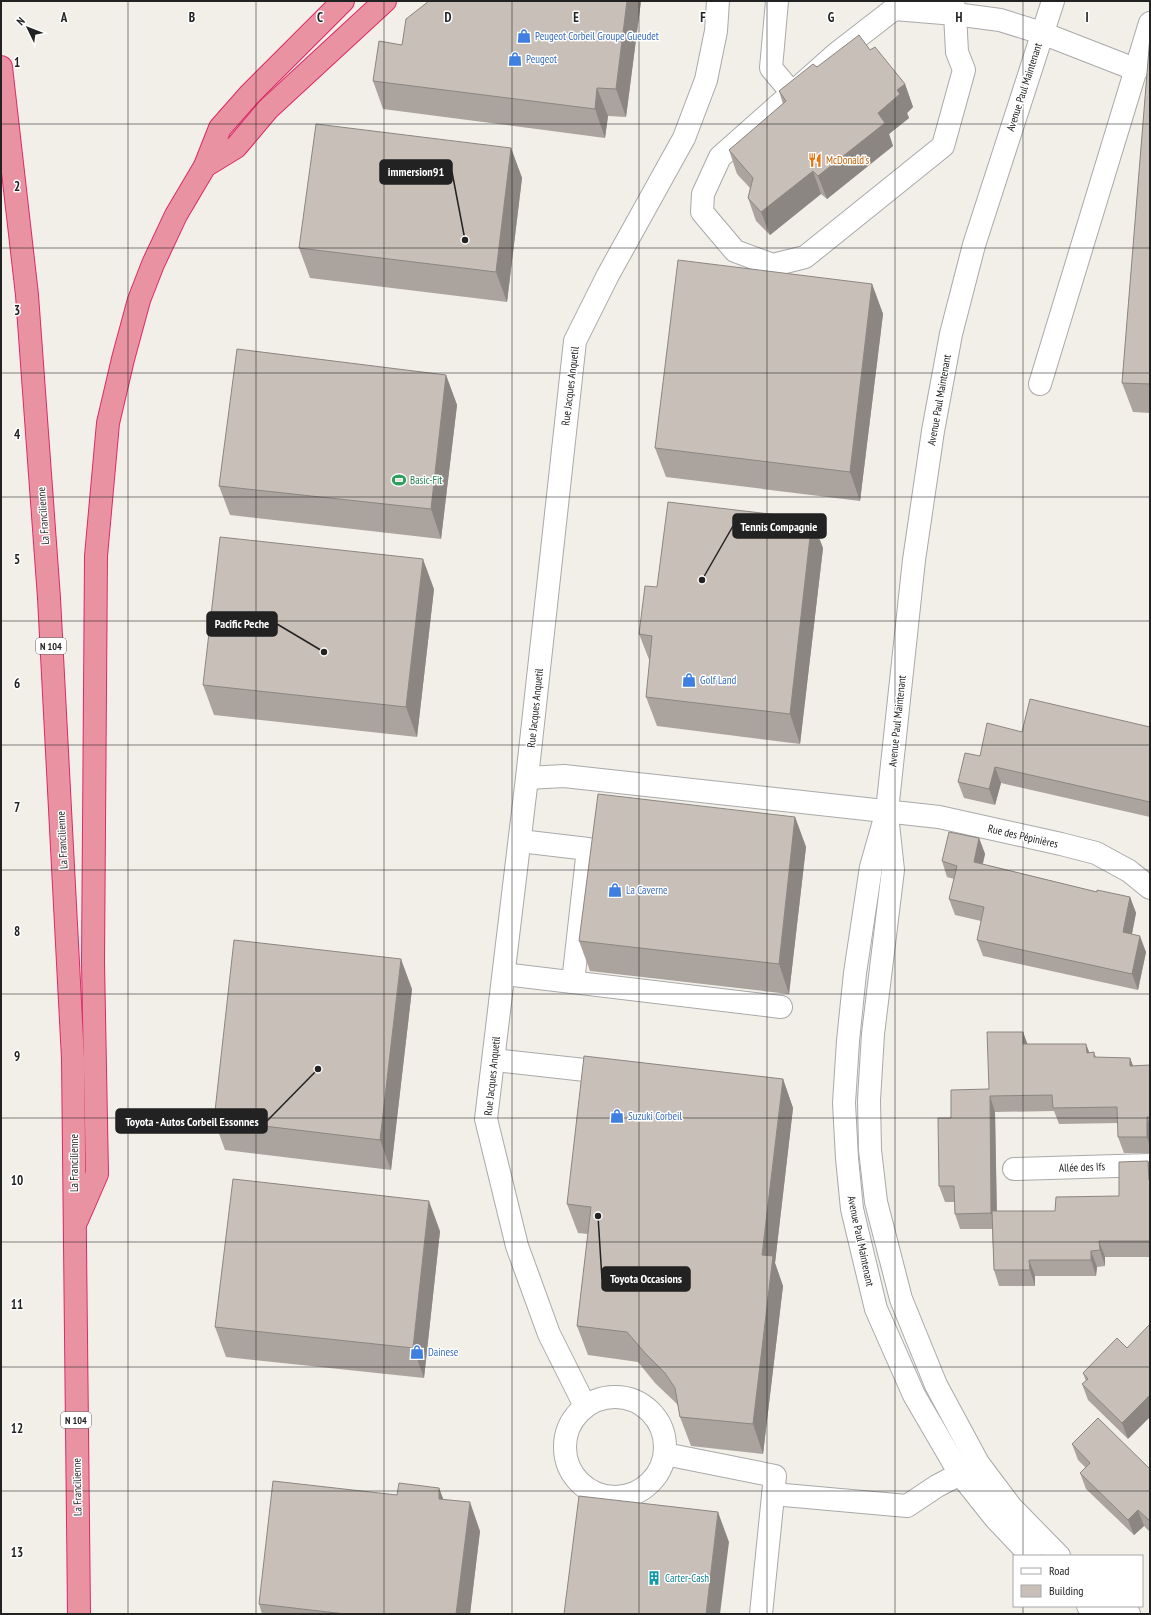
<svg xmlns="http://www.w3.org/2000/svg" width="1151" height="1615" viewBox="0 0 1151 1615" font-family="'PT Sans Narrow',sans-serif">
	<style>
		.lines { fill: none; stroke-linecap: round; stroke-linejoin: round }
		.minor-casing { stroke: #a9a9a9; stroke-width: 24 }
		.highway-casing { stroke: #dc2a67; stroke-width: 24 }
		.minor { stroke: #fff; stroke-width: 22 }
		.highway { stroke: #e892a2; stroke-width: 22 }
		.wall { fill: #aba49e }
		.shaded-wall { fill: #8b8681 }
		.building { fill: #c7bfb8; stroke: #8b8681 }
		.grid { fill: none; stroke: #222; stroke-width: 1; stroke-opacity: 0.55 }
		.labels { text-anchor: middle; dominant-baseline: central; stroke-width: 3; stroke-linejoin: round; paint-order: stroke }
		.shield { fill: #fff; stroke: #646464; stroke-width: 1 }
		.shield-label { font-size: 10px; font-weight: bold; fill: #222 }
		.shop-label { font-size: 11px; fill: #366cbe; stroke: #fff; text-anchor: start }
		.street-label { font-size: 11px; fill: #222; stroke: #fff }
		.food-label { font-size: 11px; fill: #c56008; stroke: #fff; text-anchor: start }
		.leisure-label { font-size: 11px; fill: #27864d; stroke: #fff; text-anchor: start }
		.culture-label { font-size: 11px; fill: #0d838f; stroke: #fff; text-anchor: start }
		.grid-label { font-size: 13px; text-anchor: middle; font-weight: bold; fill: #222; stroke: #fff; stroke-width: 3; stroke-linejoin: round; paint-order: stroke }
		.leader { fill: none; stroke: #222; stroke-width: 1.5 }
		.callout-dot { fill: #222; stroke: #fff; stroke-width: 1.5 }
		.callout { fill: #222; stroke: #222; stroke-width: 1.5 }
		.callout-label { font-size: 12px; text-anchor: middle; font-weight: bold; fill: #fff }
	</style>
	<rect width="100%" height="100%" fill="#f2efe9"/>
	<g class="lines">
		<defs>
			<g id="minor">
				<path d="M 777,1 L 771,68 L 792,93"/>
				<path d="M 953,1 L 955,14 L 1000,20 L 1042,33 L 1137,70"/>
				<path d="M 894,9 L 955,14 L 957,52 L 964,70 L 943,146 L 805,257 L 773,265 L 735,251 L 702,212 L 703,194 L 720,157 L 836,54 Z"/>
				<path d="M 1040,384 L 1150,23"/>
				<path d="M 527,778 L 564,776 L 939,817 L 1061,844 L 1096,853 L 1129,871 L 1150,888"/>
				<path d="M 888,824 L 893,870 L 873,1034 L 869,1100 L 870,1150 L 876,1202 L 901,1299 L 936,1385 L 978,1463 L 1011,1507 L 1059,1556"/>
				<path d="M 520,841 L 588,849 L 573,982"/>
				<path d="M 504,974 L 781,1007"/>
				<path d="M 494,1060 L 612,1073"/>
				<path d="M 1014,1169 L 1150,1165"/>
				<circle cx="615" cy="1447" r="50"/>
				<path d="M 585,1406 L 549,1334 L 517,1246 L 486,1119 L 527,778 L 575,341 L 608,275 L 684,138 L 706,80 L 716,31 L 718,1"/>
				<path d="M 665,1454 L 775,1476 L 761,1614"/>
				<path d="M 773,1494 L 907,1506 L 937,1486 L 960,1474"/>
				<path d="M 1031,1556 L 995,1518 L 960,1474 L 914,1395 L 876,1309 L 852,1209 L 847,1158 L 844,1103 L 848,1041 L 855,973 L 871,867 L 887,811 L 914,560 L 933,431 L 951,334 L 974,245 L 1053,1"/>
				<path d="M 1088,1606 L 1099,1614"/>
				<path d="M 1118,1606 L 1129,1614"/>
			</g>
			<g id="highway">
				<path d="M 1,67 L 27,295 L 49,598 L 73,1059 L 79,1614"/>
				<path d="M 205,166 L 236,147 L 268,109 L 385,1"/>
				<path d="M 77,1220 L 97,1174 L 93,962 L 96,556 L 108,423 L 123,359 L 139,300 L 153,264 L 176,215 L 205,166 L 220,128 L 250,94 L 343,1"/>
			</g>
		</defs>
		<!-- minor casing -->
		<use href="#minor" class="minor-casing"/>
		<!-- highway casing -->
		<use href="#highway" class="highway-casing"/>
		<!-- minor -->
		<use href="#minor" class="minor"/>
		<!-- highway -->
		<use href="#highway" class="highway"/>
	</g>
	<!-- wall -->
	<g class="wall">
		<path d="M 641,1 L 626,117 L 608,116 L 605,138 L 383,109 L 373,81 L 402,45 Z"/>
		<path d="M 1150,36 L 1150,413 L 1133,412 L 1122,383 Z"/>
		<path d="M 870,50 L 905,84 L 913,107 L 907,113 L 909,118 L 889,134 L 893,146 L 827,199 L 821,194 L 770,235 L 756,221 L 748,198 L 750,188 L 737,174 L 729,150 L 783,104 L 779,91 L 817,67 Z"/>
		<path d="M 511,148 L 522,178 L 507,302 L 310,278 L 299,248 Z"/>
		<path d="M 872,284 L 883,314 L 860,501 L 666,477 L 655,448 Z"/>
		<path d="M 446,375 L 457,405 L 441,539 L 230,515 L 219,486 Z"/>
		<path d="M 823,548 L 800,744 L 657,726 L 646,697 L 650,662 L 639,634 L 657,587 Z"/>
		<path d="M 434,589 L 417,737 L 214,715 L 203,685 Z"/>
		<path d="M 1150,727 L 1150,817 L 1001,783 L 995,805 L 964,798 L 958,782 L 980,756 L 1022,732 Z"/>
		<path d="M 795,817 L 806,847 L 789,994 L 590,971 L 579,941 Z"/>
		<path d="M 979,838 L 985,854 L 983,864 L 1097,892 L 1130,897 L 1136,913 L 1132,934 L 1146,952 L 1138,990 L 983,956 L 977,940 L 981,921 L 955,915 L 949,899 L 954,879 L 947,877 L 942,861 Z"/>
		<path d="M 412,989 L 391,1170 L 225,1150 L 214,1120 Z"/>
		<path d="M 1023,1032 L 1027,1044 L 1086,1044 L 1089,1052 L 1094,1052 L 1096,1057 L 1130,1058 L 1133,1066 L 1150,1065 L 1150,1153 L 1124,1153 L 1118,1137 L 1118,1123 L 1059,1124 L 1054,1111 L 995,1112 L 997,1211 L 1055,1211 L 1119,1196 L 1148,1161 L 1150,1167 L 1150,1257 L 1105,1257 L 1105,1266 L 1097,1267 L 1096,1276 L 1035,1276 L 1035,1286 L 999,1286 L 994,1270 L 992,1229 L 960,1229 L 955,1214 L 954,1202 L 945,1202 L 939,1186 L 951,1118 L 989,1089 Z"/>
		<path d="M 783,1079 L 793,1108 L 775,1263 L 783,1286 L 763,1454 L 691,1446 L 680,1417 L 678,1406 L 676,1403 L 655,1383 L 638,1362 L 588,1355 L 577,1326 L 588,1234 L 578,1233 L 567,1204 Z"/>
		<path d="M 440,1231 L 424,1378 L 226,1357 L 215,1327 Z"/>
		<path d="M 1117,1338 L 1128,1439 L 1088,1400 L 1082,1384 L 1086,1381 L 1083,1373 Z"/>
		<path d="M 1072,1444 L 1150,1469 L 1150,1532 L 1144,1526 L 1134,1535 L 1086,1489 L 1080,1473 L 1086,1468 L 1078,1460 Z"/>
		<path d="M 439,1488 L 443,1499 L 480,1531 L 470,1614 L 262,1614 L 259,1604 L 397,1495 Z"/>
	</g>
	<!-- shaded-wall -->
	<g class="shaded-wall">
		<path d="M 627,1 L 641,1 L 626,117 L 616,89 Z"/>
		<path d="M 905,84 L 913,107 L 907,113 L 909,118 L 889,134 L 893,146 L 827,199 L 818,176 L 878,113 L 897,90 Z"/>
		<path d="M 597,88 L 608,116 L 605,138 L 595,109 Z"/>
		<path d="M 511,148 L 522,178 L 507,302 L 496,272 Z"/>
		<path d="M 813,171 L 821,194 L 770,235 L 761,212 Z"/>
		<path d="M 872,284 L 883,314 L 860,501 L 850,472 Z"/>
		<path d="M 446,375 L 457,405 L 441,539 L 431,509 Z"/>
		<path d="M 812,519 L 823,548 L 800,744 L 790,714 Z"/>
		<path d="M 423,559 L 434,589 L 417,737 L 406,707 Z"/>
		<path d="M 995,767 L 1001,783 L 995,805 L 989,789 Z"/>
		<path d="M 795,817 L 806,847 L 789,994 L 779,964 Z"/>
		<path d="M 979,838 L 985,854 L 979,878 L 974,862 Z"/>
		<path d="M 1130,897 L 1136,913 L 1129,948 L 1123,932 Z"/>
		<path d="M 1140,936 L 1146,952 L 1138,990 L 1132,974 Z"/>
		<path d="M 401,959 L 412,989 L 391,1170 L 380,1140 Z"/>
		<path d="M 1023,1032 L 1029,1048 L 1023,1044 Z"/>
		<path d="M 1086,1044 L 1092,1060 L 1087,1053 Z"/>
		<path d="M 1130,1058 L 1136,1073 L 1130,1066 Z"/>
		<path d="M 783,1079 L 793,1108 L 775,1263 L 783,1286 L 763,1454 L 753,1424 L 762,1255 Z"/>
		<path d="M 990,1096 L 995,1112 L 997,1229 L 991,1213 Z"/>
		<path d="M 1147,1117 L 1150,1125 L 1150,1147 L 1147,1137 Z"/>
		<path d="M 1148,1161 L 1150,1167 L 1150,1183 L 1149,1180 Z"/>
		<path d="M 429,1201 L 440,1231 L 424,1378 L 413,1348 Z"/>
		<path d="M 1099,1241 L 1105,1257 L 1105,1266 L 1100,1250 Z"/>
		<path d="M 1091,1251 L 1097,1267 L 1096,1276 L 1091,1260 Z"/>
		<path d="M 1029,1260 L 1035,1276 L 1035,1286 L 1030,1270 Z"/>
		<path d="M 1150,1395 L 1150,1417 L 1128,1439 L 1122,1423 Z"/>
		<path d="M 439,1488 L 450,1517 L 439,1499 Z"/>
		<path d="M 470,1502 L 480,1531 L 470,1614 L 456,1614 Z"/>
		<path d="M 1138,1510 L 1144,1526 L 1134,1535 L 1128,1520 Z"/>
		<path d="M 718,1512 L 729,1542 L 720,1614 L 706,1614 Z"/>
	</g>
	<!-- building -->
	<g class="building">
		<path d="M 429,1 L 627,1 L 616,89 L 597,88 L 595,109 L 373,81 L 379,41 L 402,45 L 406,19 Z"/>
		<path d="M 859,35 L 870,50 L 875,47 L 905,84 L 897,90 L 900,94 L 878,113 L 885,123 L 818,176 L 813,171 L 761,212 L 748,198 L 753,178 L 729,150 L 786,101 L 779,91 L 813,64 L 817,67 Z"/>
		<path d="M 1150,36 L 1150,384 L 1122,383 Z"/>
		<path d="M 316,124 L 511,148 L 496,272 L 299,248 Z"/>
		<path d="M 678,260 L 872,284 L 850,472 L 655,448 Z"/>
		<path d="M 237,349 L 446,375 L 431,509 L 219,486 Z"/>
		<path d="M 668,502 L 812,519 L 790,714 L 646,697 L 652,636 L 639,634 L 645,586 L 657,587 Z"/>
		<path d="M 220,537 L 423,559 L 406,707 L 203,685 Z"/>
		<path d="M 1030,699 L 1150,727 L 1150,802 L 995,767 L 989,789 L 958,782 L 965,753 L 980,756 L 987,723 L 1022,732 Z"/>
		<path d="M 598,794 L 795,817 L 779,964 L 579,941 Z"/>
		<path d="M 949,832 L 979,838 L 974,862 L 1097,892 L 1097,890 L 1130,897 L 1123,932 L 1140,936 L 1132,974 L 977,940 L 984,907 L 949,899 L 957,866 L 942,861 Z"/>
		<path d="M 234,940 L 401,959 L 380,1140 L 214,1120 Z"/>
		<path d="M 987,1032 L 1023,1032 L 1023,1044 L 1086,1044 L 1087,1053 L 1094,1052 L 1094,1057 L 1130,1058 L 1130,1066 L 1150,1065 L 1150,1117 L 1147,1117 L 1147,1137 L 1118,1137 L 1117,1107 L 1053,1108 L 1052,1095 L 990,1096 L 991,1213 L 955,1214 L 954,1186 L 939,1186 L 938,1118 L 951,1118 L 951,1090 L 989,1089 Z"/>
		<path d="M 584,1056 L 783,1079 L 762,1255 L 773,1256 L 753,1424 L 680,1417 L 675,1388 L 665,1373 L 645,1353 L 627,1332 L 577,1326 L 591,1207 L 567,1204 Z"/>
		<path d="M 1148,1161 L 1149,1180 L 1150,1180 L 1150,1241 L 1099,1241 L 1100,1250 L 1091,1251 L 1091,1260 L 1029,1260 L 1030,1270 L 994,1270 L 992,1211 L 1055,1211 L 1056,1197 L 1119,1196 L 1119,1162 Z"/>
		<path d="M 233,1179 L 429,1201 L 413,1348 L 215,1327 Z"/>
		<path d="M 1150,1324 L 1150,1395 L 1122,1423 L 1082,1384 L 1088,1379 L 1083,1373 L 1117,1338 L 1127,1348 Z"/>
		<path d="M 1098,1418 L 1150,1469 L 1150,1521 L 1138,1510 L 1128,1520 L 1080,1473 L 1090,1463 L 1072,1444 Z"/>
		<path d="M 273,1481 L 397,1495 L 399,1483 L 439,1488 L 439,1499 L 470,1502 L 456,1614 L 345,1614 L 259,1604 Z"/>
		<path d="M 579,1496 L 718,1512 L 706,1614 L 564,1614 Z"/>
	</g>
	<!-- grid -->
	<path class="grid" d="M 128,1 L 128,1614M 256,1 L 256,1614M 384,1 L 384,1614M 512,1 L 512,1614M 639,1 L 639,1614M 767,1 L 767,1614M 895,1 L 895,1614M 1023,1 L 1023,1556M 1,124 L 1150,124M 1,248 L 1150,248M 1,373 L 1150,373M 1,497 L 1150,497M 1,621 L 1150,621M 1,745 L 1150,745M 1,870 L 1150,870M 1,994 L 1150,994M 1,1118 L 1150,1118M 1,1242 L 1150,1242M 1,1367 L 1150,1367M 1,1491 L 1150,1491M 1023,1606 L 1023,1614"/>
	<!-- icons -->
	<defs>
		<symbol id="shop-bare" viewBox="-9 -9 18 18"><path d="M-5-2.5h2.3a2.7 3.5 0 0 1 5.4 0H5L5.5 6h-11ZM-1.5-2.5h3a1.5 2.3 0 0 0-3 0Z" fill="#3f7fe0" stroke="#fff" stroke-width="2.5" paint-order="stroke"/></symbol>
		<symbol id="restaurant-bare" viewBox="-9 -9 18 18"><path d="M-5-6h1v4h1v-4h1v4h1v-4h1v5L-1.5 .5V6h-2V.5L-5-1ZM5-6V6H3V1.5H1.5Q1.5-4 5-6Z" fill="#e8710a" stroke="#fff" stroke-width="2.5" paint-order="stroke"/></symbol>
		<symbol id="stadium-bare" viewBox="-9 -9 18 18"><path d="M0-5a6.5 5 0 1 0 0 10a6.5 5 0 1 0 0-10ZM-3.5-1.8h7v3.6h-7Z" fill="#2e9e5b" stroke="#fff" stroke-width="2.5" paint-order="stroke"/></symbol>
		<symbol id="building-bare" viewBox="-9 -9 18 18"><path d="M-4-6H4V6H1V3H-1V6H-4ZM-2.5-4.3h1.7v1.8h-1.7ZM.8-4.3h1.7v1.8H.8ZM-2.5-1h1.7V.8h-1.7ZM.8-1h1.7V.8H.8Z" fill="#0f9aa8" stroke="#fff" stroke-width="2.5" paint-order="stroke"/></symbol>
	</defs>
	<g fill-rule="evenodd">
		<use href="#shop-bare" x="514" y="26" width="20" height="20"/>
		<use href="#shop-bare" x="505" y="49" width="20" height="20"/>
		<use href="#restaurant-bare" x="805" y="150" width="20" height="20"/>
		<use href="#stadium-bare" x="389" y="470" width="20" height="20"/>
		<use href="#shop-bare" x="679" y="670" width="20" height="20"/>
		<use href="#shop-bare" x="605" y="880" width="20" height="20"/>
		<use href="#shop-bare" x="607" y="1106" width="20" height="20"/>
		<use href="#shop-bare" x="407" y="1342" width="20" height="20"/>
		<use href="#building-bare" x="644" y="1568" width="20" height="20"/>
	</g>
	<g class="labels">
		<!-- shield labels -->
		<g class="shield">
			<rect x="36" y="638" width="30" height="16" rx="3"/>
			<rect x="61" y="1412" width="30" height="16" rx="3"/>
		</g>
		<g class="shield-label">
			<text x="51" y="646">N 104</text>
			<text x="76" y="1420">N 104</text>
		</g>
		<!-- shop labels -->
		<g class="shop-label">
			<text x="535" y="36">Peugeot Corbeil Groupe Gueudet</text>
			<text x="526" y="59">Peugeot</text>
			<text x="700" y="680">Golf Land</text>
			<text x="626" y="890">La Caverne</text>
			<text x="628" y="1116">Suzuki Corbeil</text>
			<text x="428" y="1352">Dainese</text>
		</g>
		<!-- street labels -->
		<g class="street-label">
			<text transform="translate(1024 87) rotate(-72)">Avenue Paul Maintenant</text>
			<text transform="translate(570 386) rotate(-83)">Rue Jacques Anquetil</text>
			<text transform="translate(939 400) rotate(-80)">Avenue Paul Maintenant</text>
			<text transform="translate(43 516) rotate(-94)">La Francilienne</text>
			<text transform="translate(535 708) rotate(-84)">Rue Jacques Anquetil</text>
			<text transform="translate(897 721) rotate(-84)">Avenue Paul Maintenant</text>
			<text transform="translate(1023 836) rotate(13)">Rue des Pépinières</text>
			<text transform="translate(62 840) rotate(-93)">La Francilienne</text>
			<text transform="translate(492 1076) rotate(-84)">Rue Jacques Anquetil</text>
			<text transform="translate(74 1163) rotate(-90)">La Francilienne</text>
			<text transform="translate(1082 1167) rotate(-2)">Allée des Ifs</text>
			<text transform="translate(861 1241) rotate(78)">Avenue Paul Maintenant</text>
			<text transform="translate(77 1487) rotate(-91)">La Francilienne</text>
		</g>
		<!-- food labels -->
		<g class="food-label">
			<text x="826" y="160">McDonald's</text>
		</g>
		<!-- leisure labels -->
		<g class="leisure-label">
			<text x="410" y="480">Basic-Fit</text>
		</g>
		<!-- culture labels -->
		<g class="culture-label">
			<text x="665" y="1578">Carter-Cash</text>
		</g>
	</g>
	<g class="grid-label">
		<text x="64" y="22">A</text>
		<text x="192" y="22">B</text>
		<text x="320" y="22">C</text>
		<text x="448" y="22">D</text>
		<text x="576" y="22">E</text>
		<text x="703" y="22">F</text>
		<text x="831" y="22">G</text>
		<text x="959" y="22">H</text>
		<text x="1087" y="22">I</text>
		<text x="17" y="67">1</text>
		<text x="17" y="191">2</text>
		<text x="17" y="315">3</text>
		<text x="17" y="439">4</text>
		<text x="17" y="564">5</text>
		<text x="17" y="688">6</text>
		<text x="17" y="812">7</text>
		<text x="17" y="936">8</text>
		<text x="17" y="1061">9</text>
		<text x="17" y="1185">10</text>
		<text x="17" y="1309">11</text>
		<text x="17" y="1433">12</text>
		<text x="17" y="1557">13</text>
	</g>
	<!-- callouts -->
	<path class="leader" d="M465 240L452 172M702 580L733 526M324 652L277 624M318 1069L267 1121M598 1216L602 1279"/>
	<g class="callout-dot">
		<circle cx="465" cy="240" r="4"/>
		<circle cx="702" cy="580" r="4"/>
		<circle cx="324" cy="652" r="4"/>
		<circle cx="318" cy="1069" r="4"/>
		<circle cx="598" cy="1216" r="4"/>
	</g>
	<g class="callout">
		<rect x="380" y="160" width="72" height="24" rx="4"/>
		<rect x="733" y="514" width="93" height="24" rx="4"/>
		<rect x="207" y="612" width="70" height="24" rx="4"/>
		<rect x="116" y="1109" width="151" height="24" rx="4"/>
		<rect x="602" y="1267" width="88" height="24" rx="4"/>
	</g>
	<g class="callout-label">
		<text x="416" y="176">immersion91</text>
		<text x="779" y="531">Tennis Compagnie</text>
		<text x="242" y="628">Pacific Peche</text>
		<text x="192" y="1126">Toyota - Autos Corbeil Essonnes</text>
		<text x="646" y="1283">Toyota Occasions</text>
	</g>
	<!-- border -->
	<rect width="1151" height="1615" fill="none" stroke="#222222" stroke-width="4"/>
	<!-- legend -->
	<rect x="1013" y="1555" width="130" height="52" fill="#ffffff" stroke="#a7a7a7"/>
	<rect x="1021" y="1568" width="20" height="6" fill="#ffffff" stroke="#a7a7a7"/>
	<text x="1049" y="1575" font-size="12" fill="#222222">Road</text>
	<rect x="1021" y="1585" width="20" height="12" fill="#c7bfb8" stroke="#a7a7a7"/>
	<text x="1049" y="1595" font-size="12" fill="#222222">Building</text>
	<!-- north arrow -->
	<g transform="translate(28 28) rotate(313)" stroke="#ffffff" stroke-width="3" paint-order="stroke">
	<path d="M0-3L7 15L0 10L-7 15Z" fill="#222222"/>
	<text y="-6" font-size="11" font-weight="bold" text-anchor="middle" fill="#222222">N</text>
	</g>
</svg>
